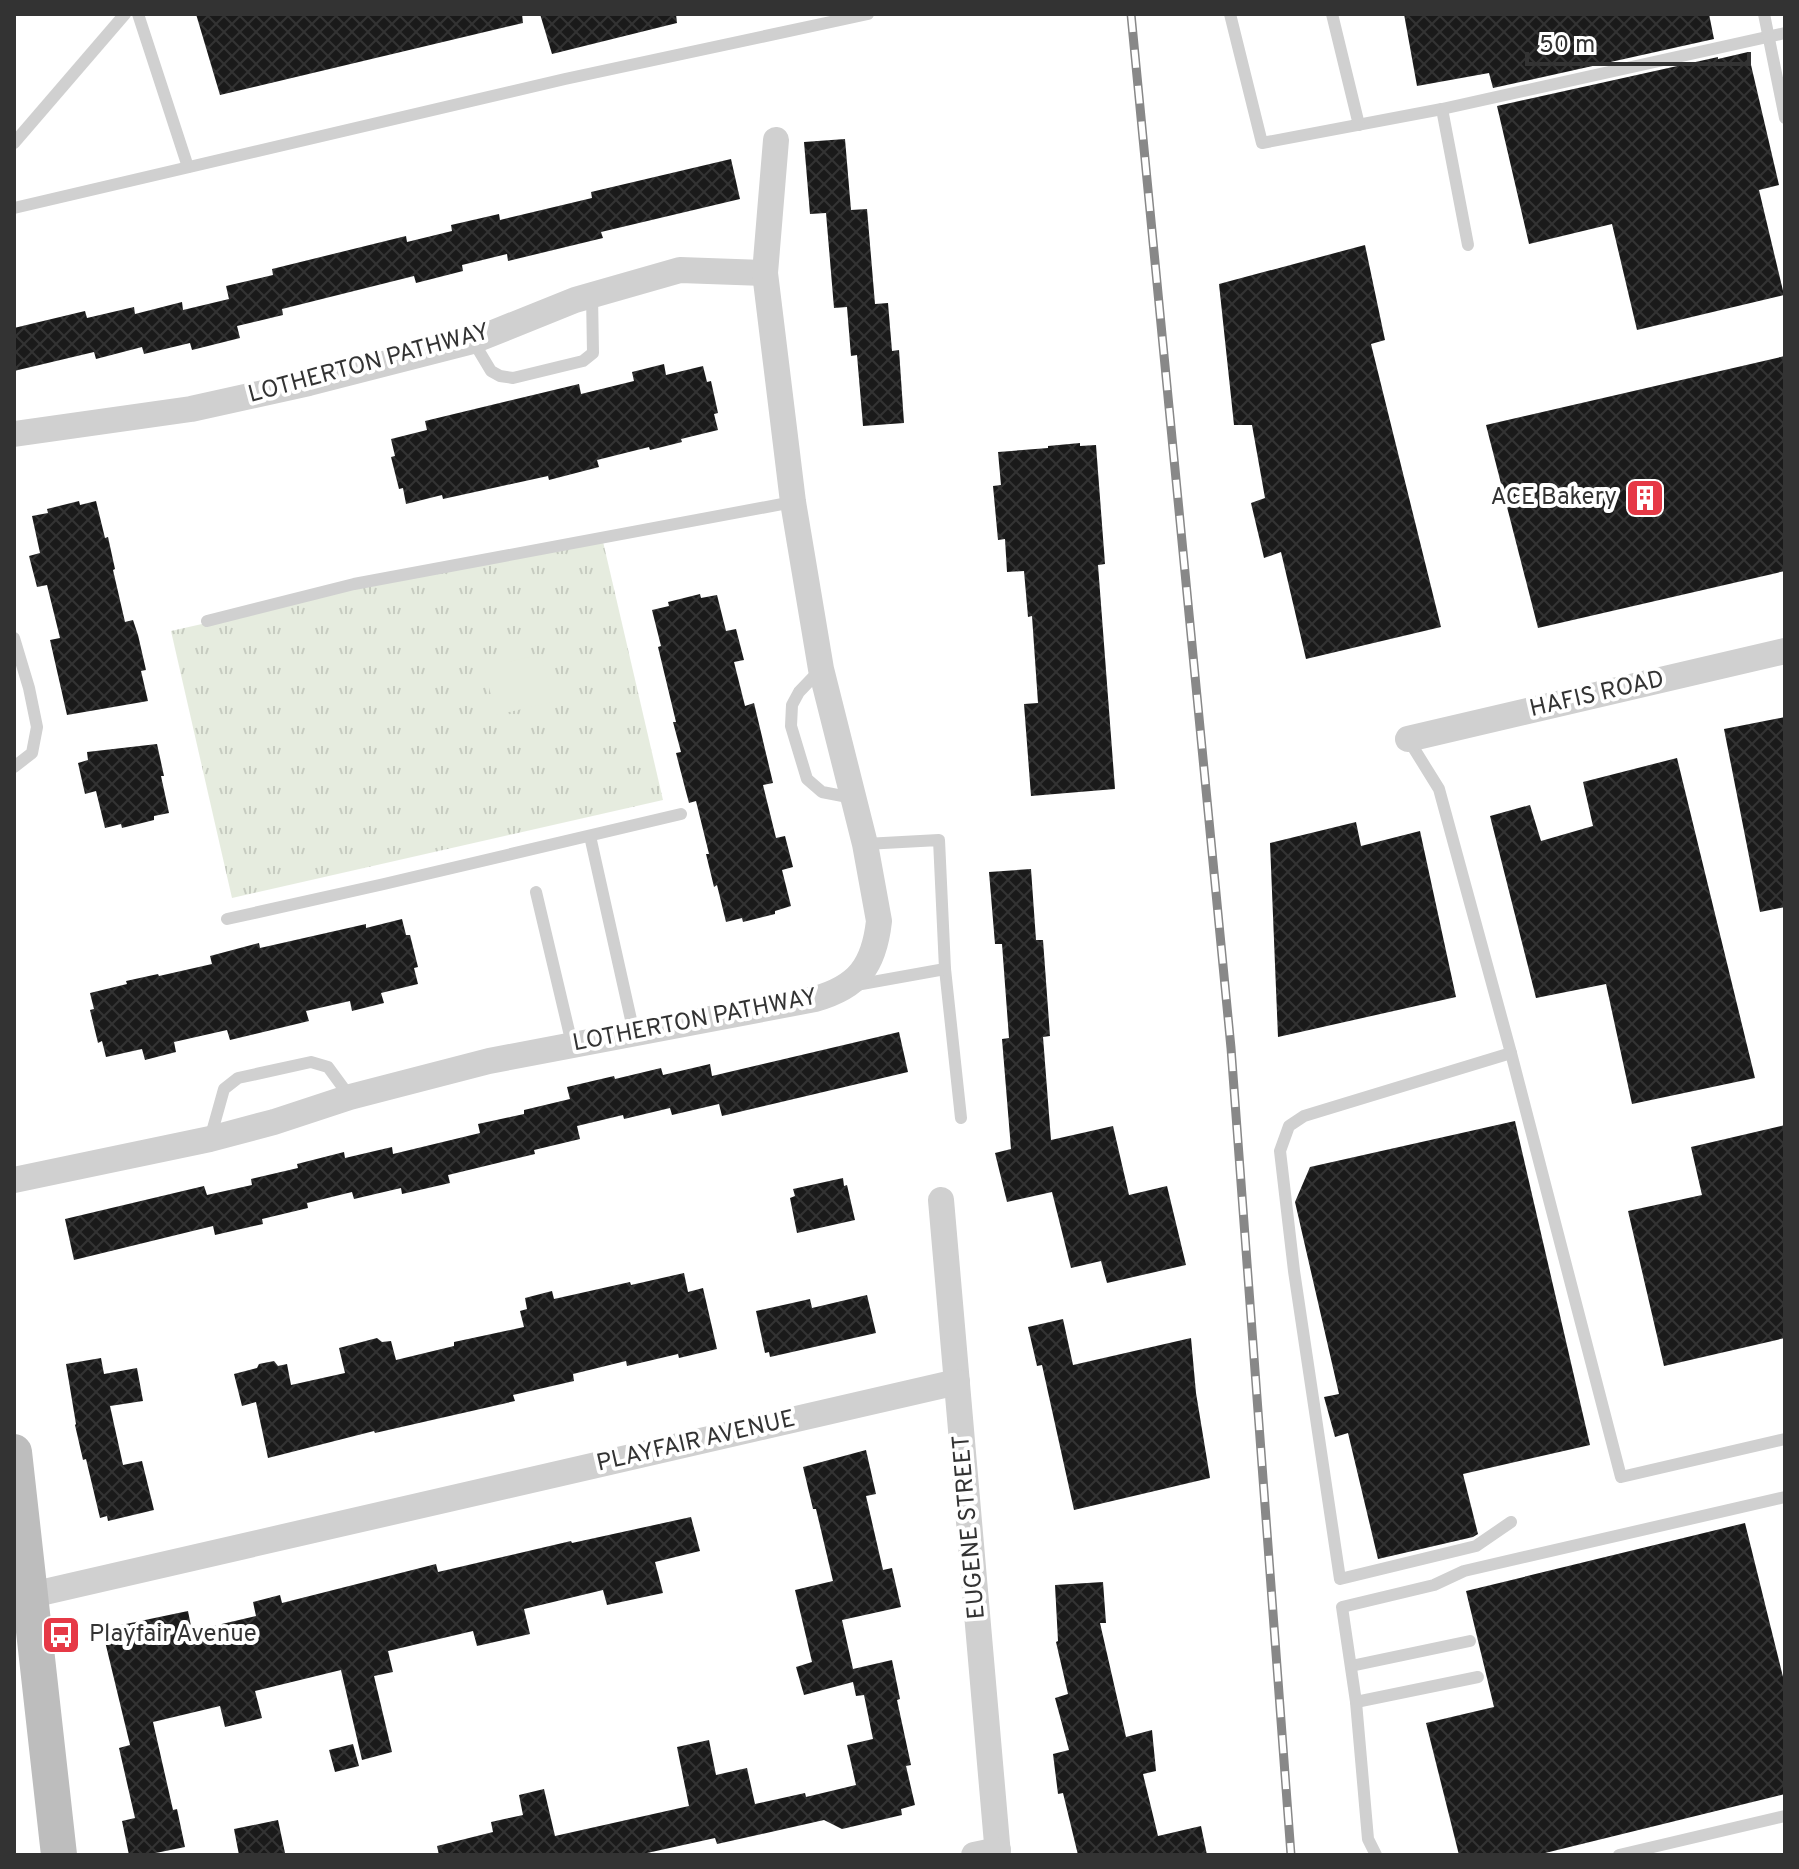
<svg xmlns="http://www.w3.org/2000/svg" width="1799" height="1869" viewBox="0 0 1799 1869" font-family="Overpass,sans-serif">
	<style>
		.grass { fill: url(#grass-tufts) }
		.park { fill: #e6ecdf }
		.building { fill: url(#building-cross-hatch) }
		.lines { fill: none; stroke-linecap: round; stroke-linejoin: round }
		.lane { stroke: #d0d0d0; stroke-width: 12 }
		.street { stroke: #d0d0d0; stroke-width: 26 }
		.secondary { stroke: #bdbdbd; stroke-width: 36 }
		.rail-casing { stroke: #888; stroke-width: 9 }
		.rail { stroke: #fff; stroke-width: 6; stroke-dasharray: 18; stroke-linecap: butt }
		.labels { text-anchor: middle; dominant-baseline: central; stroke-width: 8; stroke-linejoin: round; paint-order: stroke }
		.street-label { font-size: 24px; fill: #333; stroke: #fff }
		.poi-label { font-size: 24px; fill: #333; stroke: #fff; text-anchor: end }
	</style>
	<defs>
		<pattern id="grass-tufts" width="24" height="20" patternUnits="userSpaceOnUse" patternTransform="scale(2)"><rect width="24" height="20" fill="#e6ecdf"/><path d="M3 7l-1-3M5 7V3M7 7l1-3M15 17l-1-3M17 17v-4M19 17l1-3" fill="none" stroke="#c6cbc0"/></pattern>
		<pattern id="building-cross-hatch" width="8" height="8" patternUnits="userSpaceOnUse" patternTransform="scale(2)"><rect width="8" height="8" fill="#1a1a1a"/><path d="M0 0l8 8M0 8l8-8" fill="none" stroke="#333"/></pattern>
	</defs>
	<rect width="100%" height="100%" fill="#fff"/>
	<!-- grass -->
	<path class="grass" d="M 601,533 L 663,800 L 232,898 L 171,631 Z"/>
	<!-- park -->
	<path class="park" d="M 541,654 L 553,702 L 496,715 L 484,668 Z"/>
	<!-- building -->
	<g class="building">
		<path d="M 196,14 L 522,14 L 523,23 L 220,95 Z"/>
		<path d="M 540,14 L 676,14 L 677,23 L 552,54 Z"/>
		<path d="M 1404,14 L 1709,14 L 1714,39 L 1493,88 L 1489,73 L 1417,86 Z"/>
		<path d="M 1748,52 L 1779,185 L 1759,190 L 1784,295 L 1637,330 L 1612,224 L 1529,244 L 1497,106 L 1718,57 L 1718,59 Z"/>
		<path d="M 845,139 L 851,210 L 867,209 L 875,304 L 888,303 L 892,351 L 899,350 L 904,423 L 863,426 L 857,355 L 851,356 L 847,307 L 834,308 L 826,213 L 810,214 L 804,142 Z"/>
		<path d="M 731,159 L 740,199 L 601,232 L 603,238 L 508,261 L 507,254 L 462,265 L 463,271 L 416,283 L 414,276 L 282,309 L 283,315 L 237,326 L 240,338 L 192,350 L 190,343 L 144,354 L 142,347 L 96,359 L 94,352 L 14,371 L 14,328 L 85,311 L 87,318 L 134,307 L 135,314 L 182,302 L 183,310 L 229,299 L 226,286 L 273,275 L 272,269 L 406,236 L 407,242 L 452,231 L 451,225 L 499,214 L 500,220 L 592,198 L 591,192 Z"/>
		<path d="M 1365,245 L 1385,340 L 1371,344 L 1441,627 L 1306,659 L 1281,552 L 1264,558 L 1251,503 L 1265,498 L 1252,425 L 1234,425 L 1219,284 Z"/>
		<path d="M 1785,356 L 1785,571 L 1538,628 L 1486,425 Z"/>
		<path d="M 664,364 L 666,375 L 703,366 L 707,382 L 711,381 L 718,413 L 714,414 L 718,430 L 681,439 L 682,442 L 650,450 L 649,447 L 597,460 L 599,467 L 549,480 L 548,476 L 443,499 L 442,495 L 406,504 L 403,488 L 399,489 L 391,457 L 395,456 L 391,439 L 427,430 L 425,421 L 579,384 L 581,394 L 634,381 L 632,372 Z"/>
		<path d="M 1080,443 L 1080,446 L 1096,445 L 1105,564 L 1098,565 L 1115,789 L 1031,796 L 1024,704 L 1038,703 L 1032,616 L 1028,617 L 1024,571 L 1007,572 L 1005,539 L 998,540 L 993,486 L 1001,485 L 998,452 L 1048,448 L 1048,446 Z"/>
		<path d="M 79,501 L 80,505 L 96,501 L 105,538 L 108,537 L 115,569 L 113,570 L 125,622 L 133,620 L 138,635 L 146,670 L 141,671 L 148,701 L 67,715 L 50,640 L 60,638 L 47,585 L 37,587 L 29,556 L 40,553 L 32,516 L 48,513 L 47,509 Z"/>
		<path d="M 700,594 L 701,598 L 717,595 L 726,631 L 736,629 L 744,660 L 734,662 L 745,706 L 754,703 L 773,783 L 763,785 L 776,838 L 785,836 L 793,867 L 782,870 L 791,906 L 775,911 L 775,914 L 743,922 L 742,918 L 726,922 L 717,885 L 714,887 L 706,854 L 709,854 L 696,801 L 689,803 L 685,788 L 676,753 L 681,752 L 673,722 L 676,722 L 658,647 L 661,646 L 652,610 L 669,606 L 668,602 Z"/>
		<path d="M 1785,717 L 1785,907 L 1760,912 L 1724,729 Z"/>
		<path d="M 157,744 L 164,776 L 161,776 L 169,813 L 154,816 L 154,820 L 122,828 L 121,824 L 105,828 L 96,791 L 85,794 L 78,763 L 88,760 L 87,752 Z"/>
		<path d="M 1677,758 L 1755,1078 L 1632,1104 L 1606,984 L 1536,998 L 1490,816 L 1530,805 L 1541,841 L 1593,826 L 1583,782 Z"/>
		<path d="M 1356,822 L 1361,846 L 1420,831 L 1456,997 L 1278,1037 L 1270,843 Z"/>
		<path d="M 1031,869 L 1036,940 L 1043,940 L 1050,1036 L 1043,1037 L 1051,1140 L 1113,1126 L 1129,1195 L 1167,1186 L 1186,1265 L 1107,1283 L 1101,1261 L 1071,1268 L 1052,1192 L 1007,1202 L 995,1153 L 1011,1149 L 1002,1039 L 1009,1038 L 1002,944 L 995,944 L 989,872 Z"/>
		<path d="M 402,919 L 406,935 L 410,935 L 418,967 L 414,968 L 418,984 L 381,993 L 384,1003 L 352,1011 L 350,1001 L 306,1011 L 309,1021 L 230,1040 L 227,1030 L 174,1042 L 176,1052 L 145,1060 L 142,1049 L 106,1057 L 102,1041 L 98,1043 L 90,1010 L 94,1009 L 90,993 L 127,984 L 126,981 L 158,974 L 159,976 L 212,964 L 210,956 L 259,943 L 260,948 L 366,924 L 366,928 Z"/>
		<path d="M 899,1032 L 908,1072 L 722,1116 L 719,1104 L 672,1115 L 670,1108 L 624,1119 L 623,1115 L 577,1126 L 580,1139 L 534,1150 L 535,1154 L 448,1175 L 450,1183 L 402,1194 L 401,1188 L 354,1199 L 352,1192 L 307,1203 L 308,1208 L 262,1219 L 263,1224 L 215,1235 L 213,1226 L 74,1260 L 65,1219 L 204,1186 L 207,1195 L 252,1185 L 251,1179 L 298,1168 L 297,1164 L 344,1152 L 345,1158 L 392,1147 L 393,1154 L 480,1133 L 478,1124 L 524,1114 L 524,1110 L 570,1099 L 567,1087 L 614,1076 L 615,1079 L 661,1068 L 663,1075 L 710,1064 L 712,1076 Z"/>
		<path d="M 1515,1121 L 1590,1445 L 1463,1474 L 1478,1534 L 1473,1537 L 1378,1559 L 1348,1433 L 1335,1437 L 1324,1397 L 1339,1394 L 1295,1202 L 1310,1167 Z"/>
		<path d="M 1785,1125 L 1785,1338 L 1664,1366 L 1628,1211 L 1702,1195 L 1691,1147 Z"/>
		<path d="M 843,1178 L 844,1186 L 847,1185 L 855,1220 L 797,1233 L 790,1198 L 795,1196 L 793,1189 Z"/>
		<path d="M 684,1273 L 688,1292 L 703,1288 L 717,1349 L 679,1358 L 678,1354 L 627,1366 L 626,1361 L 573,1374 L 574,1381 L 513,1395 L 515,1401 L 375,1433 L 374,1431 L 268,1458 L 256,1402 L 242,1406 L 234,1374 L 257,1368 L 259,1364 L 274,1361 L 278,1366 L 287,1364 L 291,1385 L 345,1373 L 339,1348 L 377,1338 L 382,1342 L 391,1341 L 396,1360 L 454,1346 L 454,1342 L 524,1327 L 520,1311 L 527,1309 L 525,1298 L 552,1291 L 554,1299 L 630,1282 L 631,1285 Z"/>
		<path d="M 867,1295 L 876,1333 L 770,1357 L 769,1352 L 765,1353 L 756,1311 L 810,1299 L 812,1308 Z"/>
		<path d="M 1063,1319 L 1073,1365 L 1191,1338 L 1196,1393 L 1210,1478 L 1074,1510 L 1042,1365 L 1037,1366 L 1028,1327 Z"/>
		<path d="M 101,1358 L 104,1374 L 137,1368 L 143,1401 L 110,1406 L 123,1465 L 142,1461 L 154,1510 L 108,1521 L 107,1516 L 100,1518 L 86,1459 L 83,1460 L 75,1425 L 76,1424 L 66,1364 Z"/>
		<path d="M 866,1450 L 876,1494 L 866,1496 L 883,1570 L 892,1568 L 901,1607 L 842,1620 L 853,1669 L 892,1660 L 900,1699 L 897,1700 L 911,1765 L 906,1766 L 915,1805 L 901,1809 L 902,1815 L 842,1829 L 824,1820 L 717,1844 L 715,1838 L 638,1855 L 439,1855 L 437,1846 L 493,1832 L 491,1822 L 523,1815 L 519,1795 L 544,1789 L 555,1836 L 689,1806 L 677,1747 L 709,1740 L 716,1775 L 747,1768 L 755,1804 L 805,1793 L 806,1797 L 856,1785 L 847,1745 L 873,1739 L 864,1695 L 856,1696 L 853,1682 L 804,1695 L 796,1667 L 812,1662 L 795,1590 L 833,1581 L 816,1509 L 813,1509 L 803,1467 Z"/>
		<path d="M 691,1517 L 700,1551 L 655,1562 L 663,1593 L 607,1605 L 603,1590 L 524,1609 L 530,1634 L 477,1646 L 473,1631 L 388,1651 L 393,1672 L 374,1676 L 392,1752 L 362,1760 L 341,1670 L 255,1691 L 262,1718 L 225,1727 L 220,1706 L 153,1722 L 173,1810 L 177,1809 L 185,1847 L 146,1855 L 129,1855 L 122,1821 L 135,1818 L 119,1748 L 130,1745 L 102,1629 L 188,1611 L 192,1631 L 256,1616 L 253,1602 L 280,1595 L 282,1603 L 436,1564 L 438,1572 L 571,1541 L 572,1543 Z"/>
		<path d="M 1745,1523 L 1785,1685 L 1785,1794 L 1537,1855 L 1459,1855 L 1426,1723 L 1494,1707 L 1466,1591 Z"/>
		<path d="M 1103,1582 L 1106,1623 L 1100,1623 L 1126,1737 L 1152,1730 L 1156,1771 L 1143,1774 L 1158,1836 L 1201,1826 L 1207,1855 L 1078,1855 L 1063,1793 L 1058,1794 L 1053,1754 L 1069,1750 L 1055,1698 L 1068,1694 L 1056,1642 L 1058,1641 L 1055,1585 Z"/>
		<path d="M 353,1744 L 359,1766 L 335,1772 L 329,1750 Z"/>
		<path d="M 278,1820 L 285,1853 L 271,1855 L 239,1855 L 234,1829 Z"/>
	</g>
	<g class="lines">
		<!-- lane -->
		<g class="lane">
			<path d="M 138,14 L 188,167"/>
			<path d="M 1230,14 L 1262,143 L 1442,109 L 1785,33"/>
			<path d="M 1332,14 L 1359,125"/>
			<path d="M 1764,14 L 1785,118"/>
			<path d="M 1442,109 L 1468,245"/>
			<path d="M 14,143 L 125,14"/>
			<path d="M 14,208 L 565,79 L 868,14"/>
			<path d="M 473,341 L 491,371 L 500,376 L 513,378 L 583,361 L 593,353 L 592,295"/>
			<path d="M 207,621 L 354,584 L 793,502"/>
			<path d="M 14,638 L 29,688 L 37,727 L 32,753 L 14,767"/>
			<path d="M 821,669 L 799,692 L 792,705 L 791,726 L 807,779 L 822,792 L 853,798"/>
			<path d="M 1408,739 L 1439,789 L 1511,1053 L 1621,1477 L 1785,1439"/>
			<path d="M 590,836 L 634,1033"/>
			<path d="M 865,844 L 939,840 L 945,969 L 961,1118"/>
			<path d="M 536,892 L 572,1044"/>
			<path d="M 227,919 L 384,884 L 681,814"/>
			<path d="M 856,985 L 945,969"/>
			<path d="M 210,1139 L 224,1089 L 238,1078 L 311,1062 L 328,1067 L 350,1097"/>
			<path d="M 1511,1522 L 1476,1546 L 1340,1579 L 1294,1271 L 1280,1151 L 1289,1126 L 1304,1116 L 1511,1053"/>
			<path d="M 1351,1666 L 1470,1641"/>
			<path d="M 1356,1702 L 1478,1677"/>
			<path d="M 1376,1855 L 1368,1839 L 1356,1702 L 1342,1607 L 1434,1585 L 1464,1571 L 1785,1497"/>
			<path d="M 1619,1855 L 1785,1816"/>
		</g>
		<!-- street -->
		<g class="street">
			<path d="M 14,434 L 191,409 L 309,383 L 473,341 L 575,300 L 680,270 L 765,273"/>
			<path d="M 1408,739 L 1785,651"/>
			<path d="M 14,1180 L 210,1139 L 274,1122 L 350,1097 L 489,1061 L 815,999 C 858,987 874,966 879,921 L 865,844 L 821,669 L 793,502 L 765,273 L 776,140"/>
			<path d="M 941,1200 L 998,1855"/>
			<path d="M 14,1599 L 957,1382"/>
			<path d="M 974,1855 L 998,1850"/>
		</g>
		<!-- secondary -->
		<path class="secondary" d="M 14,1452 L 59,1855"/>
		<defs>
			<path id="rail" d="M 1131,14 L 1231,1048 L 1291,1855"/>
		</defs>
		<!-- rail casing -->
		<use href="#rail" class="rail-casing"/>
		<!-- rail -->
		<use href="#rail" class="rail"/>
	</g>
	<!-- icons -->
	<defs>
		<symbol id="building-square" viewBox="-11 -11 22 22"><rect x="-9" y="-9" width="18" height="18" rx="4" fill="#e63946" stroke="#fff"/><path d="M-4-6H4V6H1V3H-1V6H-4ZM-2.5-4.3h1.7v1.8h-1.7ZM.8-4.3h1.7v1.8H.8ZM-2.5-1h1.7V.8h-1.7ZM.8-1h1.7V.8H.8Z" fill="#fff"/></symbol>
		<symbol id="bus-square" viewBox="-11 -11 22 22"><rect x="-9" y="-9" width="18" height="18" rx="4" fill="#e63946" stroke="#fff"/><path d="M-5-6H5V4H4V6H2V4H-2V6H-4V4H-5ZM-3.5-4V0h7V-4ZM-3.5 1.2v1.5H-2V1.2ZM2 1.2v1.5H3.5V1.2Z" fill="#fff"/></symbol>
	</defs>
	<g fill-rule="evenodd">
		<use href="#building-square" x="1623" y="476" width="44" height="44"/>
		<use href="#bus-square" x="39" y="1613" width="44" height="44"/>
	</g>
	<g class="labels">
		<!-- street labels -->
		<g class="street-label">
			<text transform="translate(369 364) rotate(-15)">LOTHERTON PATHWAY</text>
			<text transform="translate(1597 695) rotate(-13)">HAFIS ROAD</text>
			<text transform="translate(695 1021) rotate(-11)">LOTHERTON PATHWAY</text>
			<text transform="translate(696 1442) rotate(-13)">PLAYFAIR AVENUE</text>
			<text transform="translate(970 1527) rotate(-95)">EUGENE STREET</text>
		</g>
		<!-- poi labels -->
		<g class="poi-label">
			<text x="1617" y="498">ACE Bakery</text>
			<text x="89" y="1635" text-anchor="start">Playfair Avenue</text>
		</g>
	</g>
	<!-- border -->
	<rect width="1799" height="1869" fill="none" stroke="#333333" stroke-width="32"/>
	<!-- scale -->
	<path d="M1527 52v12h222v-12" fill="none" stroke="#333333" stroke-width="4"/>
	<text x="1539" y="52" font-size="24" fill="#333333" stroke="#ffffff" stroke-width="6" paint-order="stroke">50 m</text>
</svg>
